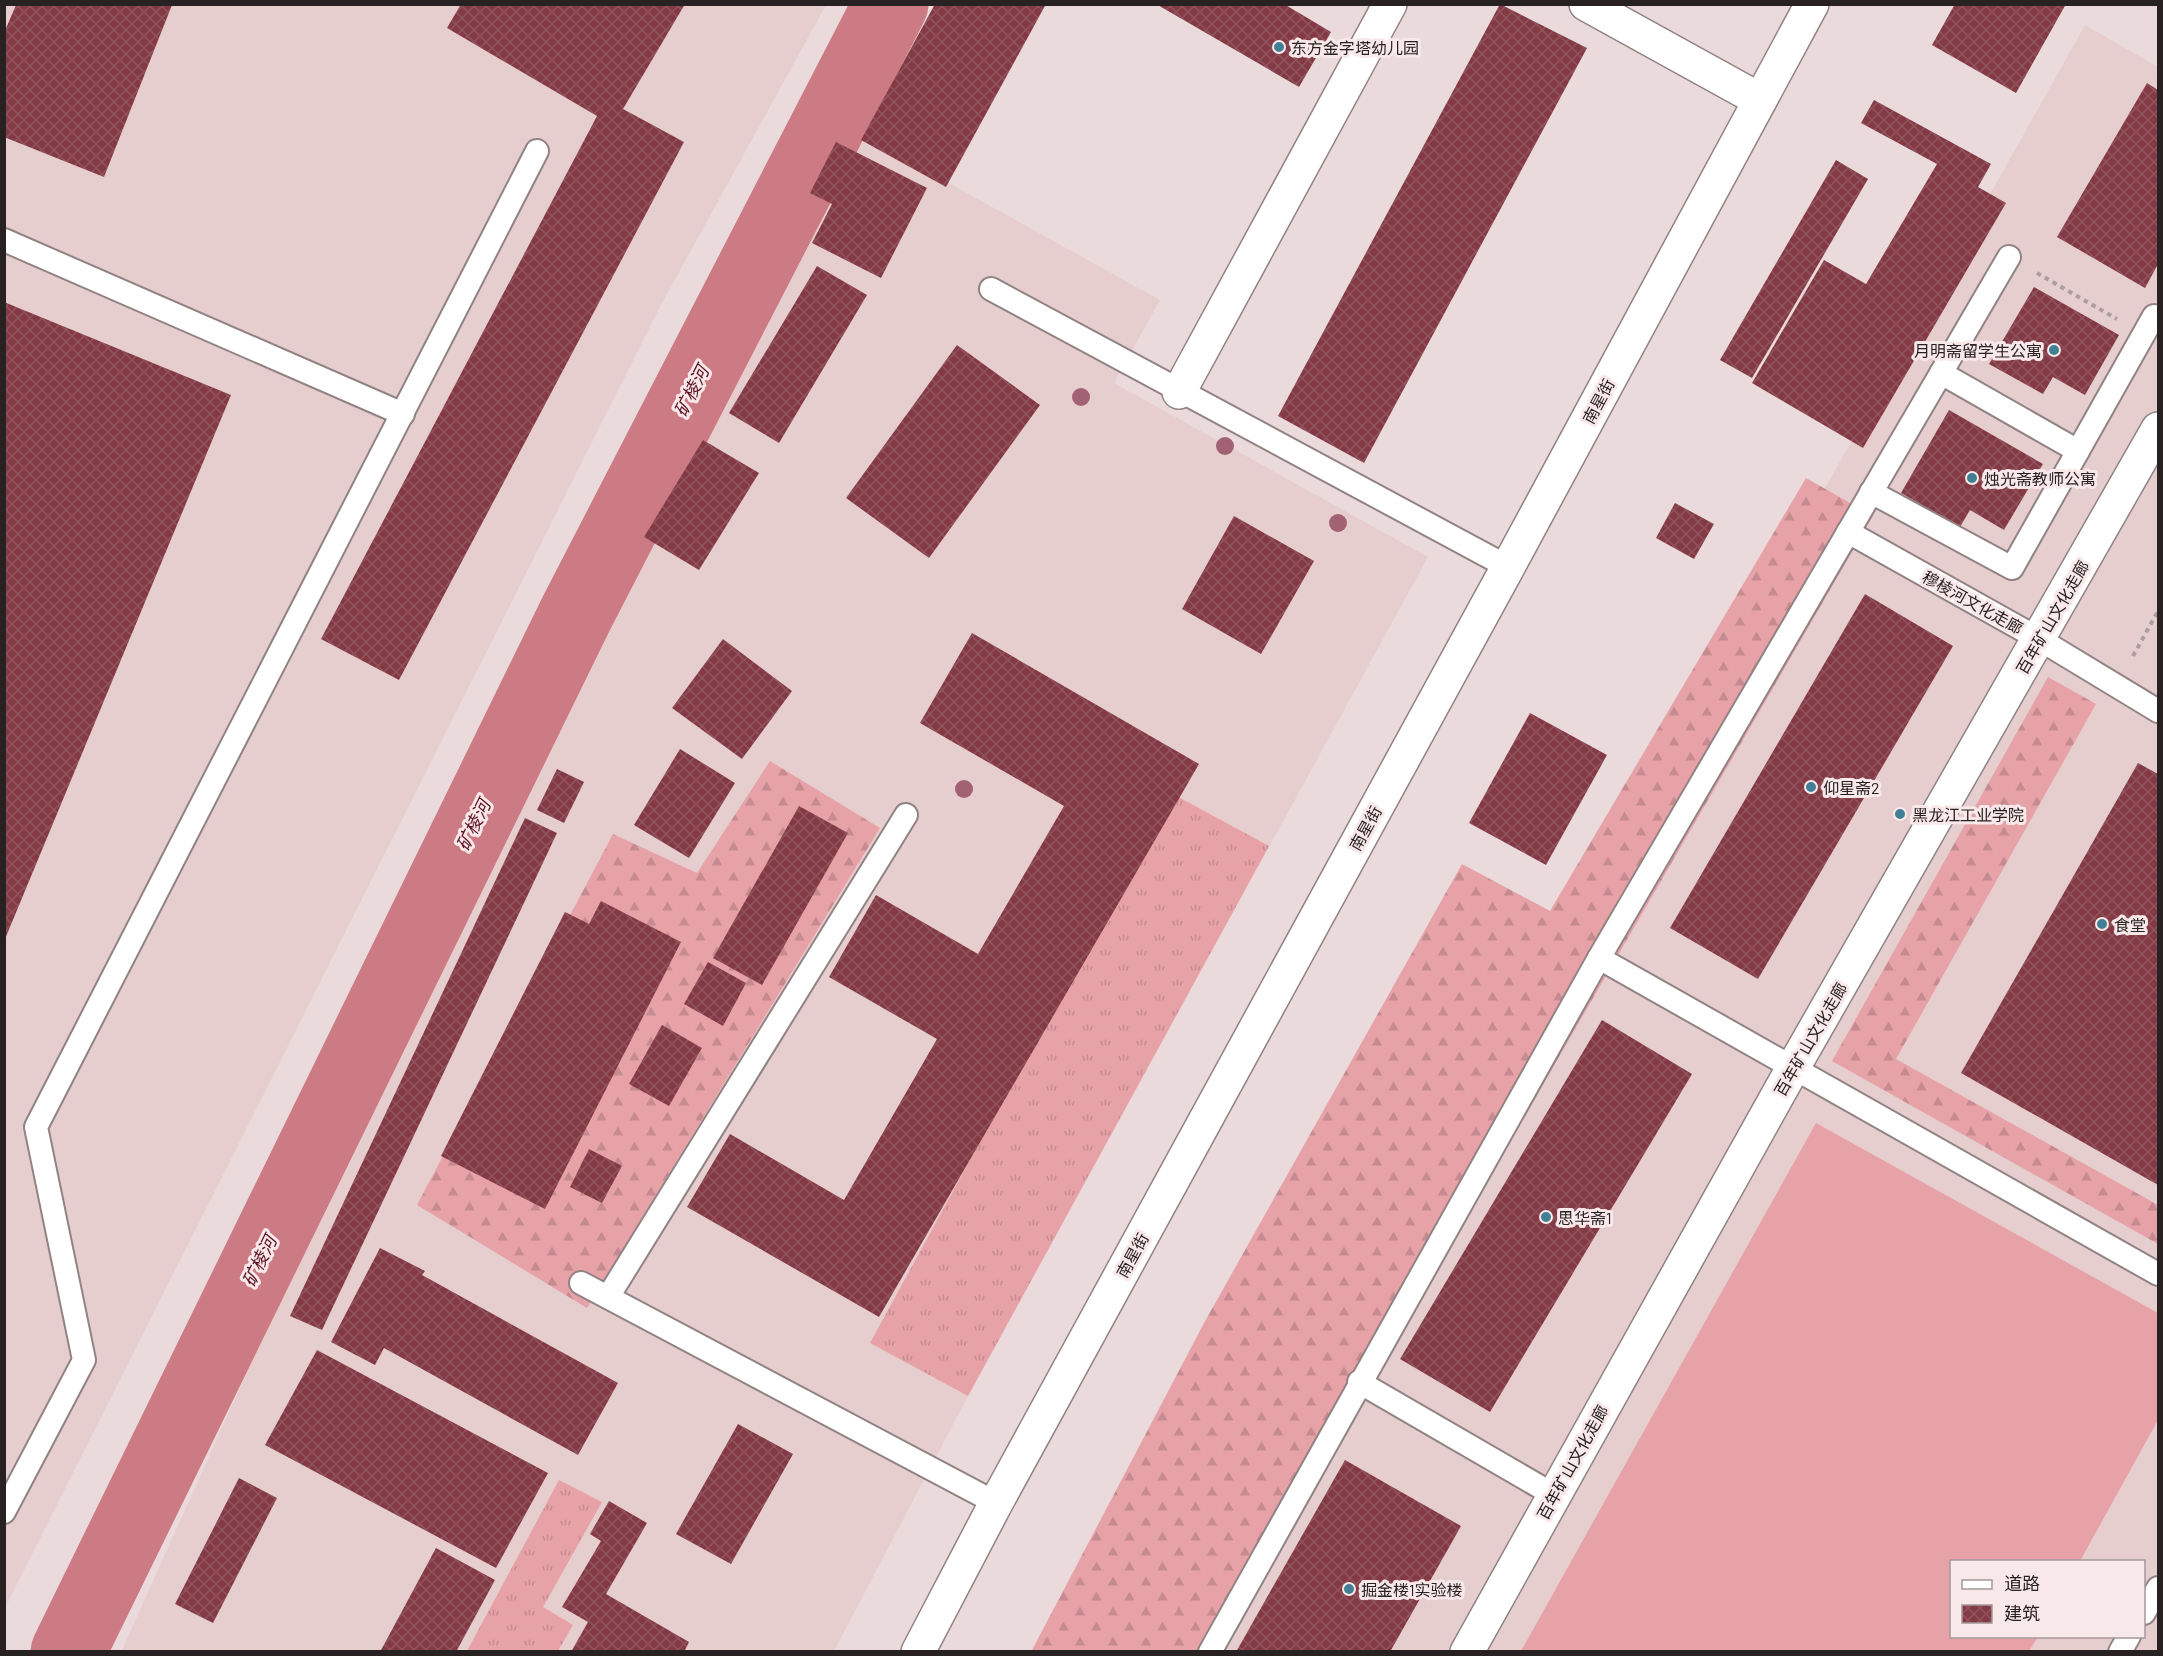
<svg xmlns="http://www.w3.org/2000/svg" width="2163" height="1656" viewBox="0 0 2163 1656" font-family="Barlow,'Noto Sans SC',sans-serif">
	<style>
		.built { fill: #e6cdce; fill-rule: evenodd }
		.grass { fill: url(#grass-tufts) }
		.forest { fill: url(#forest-firs) }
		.garden { fill: #e7a2a8 }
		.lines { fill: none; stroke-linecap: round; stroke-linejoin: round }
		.river { stroke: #cc7a83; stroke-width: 75 }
		.building { fill: url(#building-cross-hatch) }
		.service-casing { stroke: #918283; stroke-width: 26 }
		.minor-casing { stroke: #918283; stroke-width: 36 }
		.tertiary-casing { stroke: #918283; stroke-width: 36 }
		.path { stroke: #ab9e9f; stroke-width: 4; stroke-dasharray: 4.5 4.5; stroke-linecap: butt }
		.service { stroke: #fff; stroke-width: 22 }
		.minor { stroke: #fff; stroke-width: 33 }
		.tertiary { stroke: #fff; stroke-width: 33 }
		.tree { fill: #a26274 }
		.poi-dot { fill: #417f95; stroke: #f9e8e9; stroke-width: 2 }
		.labels { text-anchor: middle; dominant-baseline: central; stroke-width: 6; stroke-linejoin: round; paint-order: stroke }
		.poi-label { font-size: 16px; fill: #272121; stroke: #f9e8e9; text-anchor: start }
		.street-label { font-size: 16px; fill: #272121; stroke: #f9e8e9 }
		.water-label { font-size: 18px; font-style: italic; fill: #5a1021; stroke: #f9e8e9 }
	</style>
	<defs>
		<pattern id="grass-tufts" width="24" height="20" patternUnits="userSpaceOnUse" patternTransform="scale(1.5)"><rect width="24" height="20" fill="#e7a2a8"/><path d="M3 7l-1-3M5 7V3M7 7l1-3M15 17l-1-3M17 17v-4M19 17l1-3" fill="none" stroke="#c68b90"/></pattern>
		<pattern id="forest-firs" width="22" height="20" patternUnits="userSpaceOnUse" patternTransform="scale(1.5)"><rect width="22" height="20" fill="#e7a2a8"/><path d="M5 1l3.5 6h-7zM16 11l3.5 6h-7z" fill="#c68b90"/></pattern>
		<pattern id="building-cross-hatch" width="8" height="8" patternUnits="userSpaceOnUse" patternTransform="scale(1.5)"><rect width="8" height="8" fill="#843a45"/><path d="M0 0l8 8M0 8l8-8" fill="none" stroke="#90545d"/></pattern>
	</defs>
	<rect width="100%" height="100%" fill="#ebdadc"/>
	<!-- built -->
	<g class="built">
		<path d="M 5,5 L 826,5 L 662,303 L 5,1608 Z"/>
		<path d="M 2085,25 L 2158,67 L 2158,1651 L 1172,1652 ZM 1952,1562 L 2144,1562 L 2144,1636 L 1952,1636 Z"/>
		<path d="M 844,125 L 1160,300 L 1114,383 L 1428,557 L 968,1396 L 834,1651 L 121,1652 L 252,1361 L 727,346 Z"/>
	</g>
	<!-- grass -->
	<g class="grass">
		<path d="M 1171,793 L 1269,846 L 968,1396 L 870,1343 Z"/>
		<path d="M 559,1480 L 602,1502 L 543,1607 L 573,1625 L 558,1651 L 467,1651 Z"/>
	</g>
	<!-- forest -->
	<g class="forest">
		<path d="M 1806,478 L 1873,516 L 1214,1651 L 1031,1652 L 1204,1323 L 1462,864 L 1550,911 Z"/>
		<path d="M 2048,677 L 2096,704 L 1896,1059 L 2158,1205 L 2158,1244 L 1832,1061 Z"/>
		<path d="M 770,761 L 880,828 L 587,1308 L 417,1205 L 613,834 L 697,873 Z"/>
	</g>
	<!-- garden -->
	<path class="garden" d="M 1816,1123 L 2158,1313 L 2158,1420 L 2080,1561 L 1952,1562 L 1952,1636 L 2038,1637 L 2029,1651 L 1521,1651 Z"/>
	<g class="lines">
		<!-- river -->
		<path class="river" d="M 68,1652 L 576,614 L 891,4"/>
	</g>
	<!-- building -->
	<g class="building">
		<path d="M 461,4 L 685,4 L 623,109 L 684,142 L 399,680 L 321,639 L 597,116 L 447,28 Z"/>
		<path d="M 935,4 L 1046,4 L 946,187 L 861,140 Z"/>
		<path d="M 1156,4 L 1284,4 L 1331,32 L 1299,87 Z"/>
		<path d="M 1500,4 L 1587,48 L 1364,463 L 1278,416 Z"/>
		<path d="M 1955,4 L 2066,4 L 2016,93 L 1932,45 Z"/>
		<path d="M 16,5 L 172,5 L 104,177 L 4,137 L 4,33 Z"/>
		<path d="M 2147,83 L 2158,90 L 2158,264 L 2145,288 L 2057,237 Z"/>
		<path d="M 1874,100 L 1991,164 L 1978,187 L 2006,203 L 1863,448 L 1752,383 L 1824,260 L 1866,284 L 1937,164 L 1861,123 Z"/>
		<path d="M 836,142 L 927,188 L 881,278 L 812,243 L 832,204 L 810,193 Z"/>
		<path d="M 1836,160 L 1868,179 L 1752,378 L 1720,360 Z"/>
		<path d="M 817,266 L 867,295 L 779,443 L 729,413 Z"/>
		<path d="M 2034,287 L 2119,335 L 2085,395 L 2053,377 L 2043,394 L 1989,364 Z"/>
		<path d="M 4,302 L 231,395 L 5,939 L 4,939 Z"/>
		<path d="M 957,345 L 1040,405 L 929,558 L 846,498 Z"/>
		<path d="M 1949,410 L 2043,464 L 2004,530 L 1970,510 L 1960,527 L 1901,493 Z"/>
		<path d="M 703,440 L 759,473 L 699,570 L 644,537 Z"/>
		<path d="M 1675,503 L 1714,524 L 1694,559 L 1656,538 Z"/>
		<path d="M 1234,516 L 1314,561 L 1261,654 L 1182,609 Z"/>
		<path d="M 1865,594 L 1953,646 L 1758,979 L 1670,928 Z"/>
		<path d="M 972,633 L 1199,764 L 879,1317 L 687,1207 L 730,1134 L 844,1200 L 937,1039 L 829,977 L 876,895 L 978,954 L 1064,806 L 920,723 Z"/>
		<path d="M 723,639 L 792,691 L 742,759 L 672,708 Z"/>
		<path d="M 1530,713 L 1607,755 L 1546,865 L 1469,823 Z"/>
		<path d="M 680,749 L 735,783 L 689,858 L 634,825 Z"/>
		<path d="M 2138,763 L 2158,774 L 2158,1185 L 1961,1073 Z"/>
		<path d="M 557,769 L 584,782 L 564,823 L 537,810 Z"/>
		<path d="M 799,806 L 848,833 L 762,985 L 713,958 Z"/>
		<path d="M 525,818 L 557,833 L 322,1330 L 290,1316 Z"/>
		<path d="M 601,901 L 681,942 L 545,1209 L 441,1156 L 565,912 L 589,924 Z"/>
		<path d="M 708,962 L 746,983 L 723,1026 L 684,1004 Z"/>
		<path d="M 1602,1020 L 1692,1074 L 1490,1412 L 1400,1359 Z"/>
		<path d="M 662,1025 L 702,1048 L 669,1106 L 629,1084 Z"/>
		<path d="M 589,1149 L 622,1166 L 602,1203 L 570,1187 Z"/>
		<path d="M 380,1248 L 425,1271 L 422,1275 L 618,1383 L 578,1455 L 384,1348 L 375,1365 L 331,1342 Z"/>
		<path d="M 317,1350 L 548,1473 L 496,1568 L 265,1445 Z"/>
		<path d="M 738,1424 L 793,1454 L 731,1564 L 676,1534 Z"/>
		<path d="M 1345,1460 L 1461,1526 L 1390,1652 L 1236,1652 Z"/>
		<path d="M 239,1478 L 277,1498 L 213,1623 L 175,1604 Z"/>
		<path d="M 609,1501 L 647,1523 L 606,1594 L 689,1642 L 684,1652 L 571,1652 L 588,1622 L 562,1607 L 601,1541 L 590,1534 Z"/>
		<path d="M 436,1548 L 495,1580 L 456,1652 L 380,1652 Z"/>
	</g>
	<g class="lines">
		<defs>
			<g id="service">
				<path d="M 4,240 L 403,414"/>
				<path d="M 991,289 L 1508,567"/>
				<path d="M 1941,373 L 2078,451"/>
				<path d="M 1871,492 L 2012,568 L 2154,316"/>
				<path d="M 1848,532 L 2039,639 L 2158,711"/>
				<path d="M 1599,958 L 2158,1274"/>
				<path d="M 581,1283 L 996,1503"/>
				<path d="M 608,1297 L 906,815"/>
				<path d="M 1359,1382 L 1554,1495"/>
				<path d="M 4,1512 L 84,1360 L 36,1127 L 537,151"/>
				<path d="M 2144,1613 L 2158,1588"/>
				<path d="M 1210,1652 L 1599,958 L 2009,257"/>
				<path d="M 2120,1652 L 2129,1636"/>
			</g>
			<g id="minor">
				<path d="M 1586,4 L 1760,100"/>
				<path d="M 1179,392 L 1390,4"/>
				<path d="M 1467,1652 L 1794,1066 L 2158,429"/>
			</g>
			<path id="tertiary" d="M 918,1652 L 996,1503 L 1508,567 L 1812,4"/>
		</defs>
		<!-- service casing -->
		<use href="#service" class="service-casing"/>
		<!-- minor casing -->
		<use href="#minor" class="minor-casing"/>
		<!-- tertiary casing -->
		<use href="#tertiary" class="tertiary-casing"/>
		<!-- path -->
		<g class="path">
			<path d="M 2037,273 L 2117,319"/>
			<path d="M 2133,656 L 2158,611"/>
		</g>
		<!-- service -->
		<use href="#service" class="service"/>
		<!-- minor -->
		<use href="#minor" class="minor"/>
		<!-- tertiary -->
		<use href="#tertiary" class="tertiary"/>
	</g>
	<!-- trees -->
	<g class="tree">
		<circle cx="1081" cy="397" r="9"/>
		<circle cx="1225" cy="446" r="9"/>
		<circle cx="1338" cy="523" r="9"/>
		<circle cx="964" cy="789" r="9"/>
	</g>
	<!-- markers -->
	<g class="poi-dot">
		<circle cx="1279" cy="47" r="6"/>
		<circle cx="2054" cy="350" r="6"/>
		<circle cx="1972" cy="478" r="6"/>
		<circle cx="1811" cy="787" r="6"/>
		<circle cx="1900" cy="814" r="6"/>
		<circle cx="2102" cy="924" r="6"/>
		<circle cx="1546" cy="1217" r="6"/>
		<circle cx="1349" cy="1589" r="6"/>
	</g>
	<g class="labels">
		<!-- poi labels -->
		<g class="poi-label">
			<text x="1291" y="47">东方金字塔幼儿园</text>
			<text x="2042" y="350" text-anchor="end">月明斋留学生公寓</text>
			<text x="1984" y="478">烛光斋教师公寓</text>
			<text x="1823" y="787">仰星斋2</text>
			<text x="1912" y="814">黑龙江工业学院</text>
			<text x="2114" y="924">食堂</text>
			<text x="1558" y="1217">思华斋1</text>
			<text x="1361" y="1589">掘金楼1实验楼</text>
		</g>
		<!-- street labels -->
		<g class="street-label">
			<text transform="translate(1598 401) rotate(-62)">南星街</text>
			<text transform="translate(1973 602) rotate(29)">穆棱河文化走廊</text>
			<text transform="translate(2052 617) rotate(-60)">百年矿山文化走廊</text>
			<text transform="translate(1365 828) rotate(-61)">南星街</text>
			<text transform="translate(1810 1039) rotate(-60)">百年矿山文化走廊</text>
			<text transform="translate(1132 1255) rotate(-61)">南星街</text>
			<text transform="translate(1572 1462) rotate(-61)">百年矿山文化走廊</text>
		</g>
		<!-- water labels -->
		<g class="water-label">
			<text transform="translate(691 391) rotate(-63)">矿棱河</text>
			<text transform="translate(473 825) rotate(-64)">矿棱河</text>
			<text transform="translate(259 1261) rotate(-64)">矿棱河</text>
		</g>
	</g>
	<!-- border -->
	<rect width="2163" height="1656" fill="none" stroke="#272121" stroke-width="12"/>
	<!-- legend -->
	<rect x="1950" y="1560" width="195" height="78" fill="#f9e8e9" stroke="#a59899" stroke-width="1.5"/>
	<rect x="1962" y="1580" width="30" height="9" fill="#ffffff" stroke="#a59899" stroke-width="1.5"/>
	<text x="2004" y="1590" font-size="18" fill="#272121">道路</text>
	<rect x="1962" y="1605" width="30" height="18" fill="url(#building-cross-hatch)" stroke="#a59899" stroke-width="1.5"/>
	<text x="2004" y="1620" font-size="18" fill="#272121">建筑</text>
</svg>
